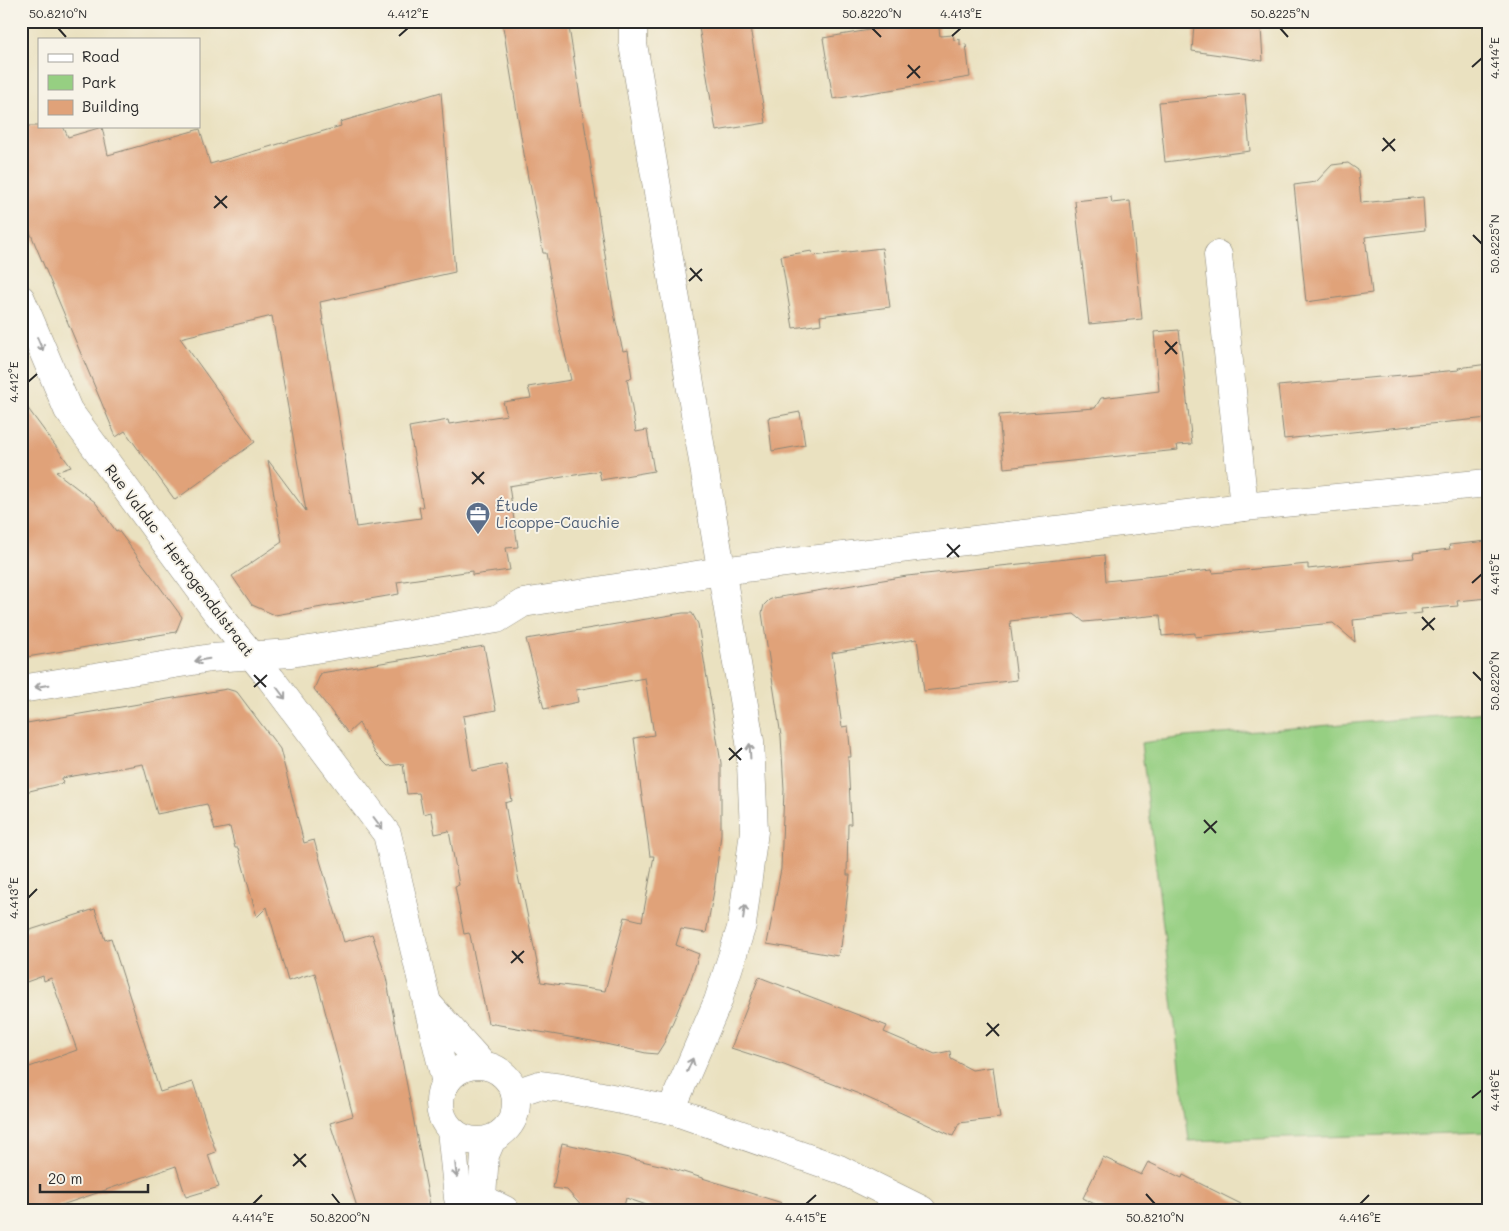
<svg xmlns="http://www.w3.org/2000/svg" width="1509" height="1231" viewBox="0 0 1509 1231" font-family="Mali,sans-serif">
	<style>
		.green { fill: #96cf82; stroke: #607d56 }
		.building { fill: #e0a279 }
		.lines { fill: none; stroke-linecap: round; stroke-linejoin: round }
		.street-casing { stroke: #8a8676; stroke-width: 29 }
		.street { stroke: #fff; stroke-width: 28 }
		.oneway { stroke: #a0a0a0 }
		.ticks { fill: none; stroke: #2b2b2b; stroke-width: 2 }
		.labels { text-anchor: middle; dominant-baseline: central; stroke-width: 4; stroke-linejoin: round; paint-order: stroke }
		.service-label { font-size: 15px; fill: #4e5e75; stroke: #f7f3e8; text-anchor: start }
		.street-label { font-size: 15px; fill: #2b2b2b; stroke: #f7f3e8 }
		.neatline { fill: none; stroke: #2b2b2b; stroke-width: 2 }
		.ticks-label { font-size: 12px; text-anchor: middle; fill: #2b2b2b }
	</style>
	<rect width="100%" height="100%" fill="#f7f3e8"/>
	<filter id="ink" filterUnits="userSpaceOnUse"><feTurbulence type="fractalNoise" baseFrequency=".02" numOctaves="2"/><feDisplacementMap in="SourceGraphic" scale="10" xChannelSelector="R" yChannelSelector="G"/><feConvolveMatrix kernelMatrix="1 2 1 2 8 2 1 2 1" color-interpolation-filters="sRGB"/></filter>
	<filter id="wash" filterUnits="userSpaceOnUse"><feTurbulence type="fractalNoise" baseFrequency=".0096" numOctaves="4" result="noise"/><feDisplacementMap in="SourceGraphic" scale="20" xChannelSelector="R" yChannelSelector="G"/><feGaussianBlur stdDeviation="1.12" result="paint"/><feColorMatrix in="noise" values="0 0 0 0 0 0 0 0 0 0 0 0 0 0 0 0 0 1.4 0 .05"/><feComposite in="paint" operator="in"/></filter>
	<g filter="url(#wash)">
		<rect width="100%" height="100%" fill="#eae1c0"/>
		<!-- green -->
		<path class="green" d="M 1488,712 L 1488,1132 L 1189,1141 L 1141,743 L 1185,737 Z"/>
		<g id="blocks">
			<!-- building -->
			<g class="building">
				<path d="M 502,21 L 568,21 L 615,318 L 623,351 L 628,350 L 632,378 L 627,379 L 636,432 L 647,430 L 654,471 L 601,480 L 599,471 L 509,486 L 518,547 L 506,548 L 510,570 L 472,575 L 472,571 L 397,582 L 399,594 L 275,615 L 252,605 L 232,576 L 282,542 L 268,460 L 306,511 L 272,316 L 180,338 L 255,442 L 175,500 L 125,431 L 116,437 L 49,278 L 21,210 L 21,126 L 63,126 L 68,137 L 102,127 L 108,155 L 200,129 L 210,164 L 341,126 L 340,122 L 441,92 L 455,272 L 320,302 L 356,527 L 421,518 L 419,507 L 423,507 L 409,427 L 448,420 L 449,424 L 507,415 L 503,402 L 531,398 L 528,387 L 571,380 L 559,327 L 546,253 L 543,253 L 530,184 L 529,184 Z"/>
				<path d="M 698,21 L 749,21 L 766,123 L 716,131 Z"/>
				<path d="M 921,21 L 938,21 L 940,36 L 953,35 L 954,40 L 960,39 L 960,45 L 966,44 L 970,77 L 833,99 L 823,38 Z"/>
				<path d="M 1194,24 L 1261,28 L 1263,61 L 1192,51 Z"/>
				<path d="M 1245,94 L 1250,151 L 1165,162 L 1159,102 Z"/>
				<path d="M 1348,163 L 1358,170 L 1361,203 L 1423,197 L 1425,230 L 1365,237 L 1372,293 L 1306,302 L 1294,185 L 1316,182 L 1332,165 Z"/>
				<path d="M 1111,197 L 1112,203 L 1130,201 L 1142,319 L 1089,324 L 1075,201 Z"/>
				<path d="M 882,248 L 890,307 L 820,316 L 821,324 L 793,328 L 781,256 L 812,251 L 813,256 Z"/>
				<path d="M 1179,330 L 1192,444 L 1177,445 L 1178,450 L 1004,468 L 999,415 L 1095,408 L 1101,398 L 1159,391 L 1154,332 Z"/>
				<path d="M 1488,364 L 1488,418 L 1284,439 L 1278,386 L 1459,370 L 1458,368 Z"/>
				<path d="M 21,399 L 71,467 L 56,472 L 95,502 L 116,531 L 118,530 L 182,617 L 176,632 L 21,658 Z"/>
				<path d="M 800,412 L 805,445 L 772,451 L 768,418 Z"/>
				<path d="M 1488,541 L 1488,598 L 1457,601 L 1458,606 L 1421,609 L 1422,613 L 1353,620 L 1355,642 L 1333,623 L 1195,637 L 1195,633 L 1162,636 L 1160,615 L 1084,622 L 1074,614 L 1010,621 L 1017,680 L 924,691 L 917,639 L 832,653 L 842,727 L 848,726 L 851,757 L 848,757 L 851,824 L 848,824 L 847,875 L 850,875 L 841,947 L 840,946 L 838,956 L 767,944 L 781,869 L 784,789 L 781,736 L 762,613 L 764,605 L 769,600 L 774,598 L 907,576 L 1104,555 L 1106,581 L 1212,570 L 1213,573 L 1308,564 L 1308,569 L 1373,562 L 1414,558 L 1413,553 L 1450,549 L 1449,545 Z"/>
				<path d="M 683,613 L 692,613 L 698,624 L 721,763 L 721,834 L 714,891 L 706,933 L 681,929 L 676,945 L 699,954 L 691,979 L 664,1043 L 657,1054 L 646,1053 L 592,1041 L 488,1023 L 470,935 L 469,933 L 464,934 L 455,886 L 459,885 L 449,831 L 435,834 L 431,812 L 423,814 L 419,793 L 407,794 L 403,764 L 388,766 L 375,753 L 359,723 L 348,733 L 314,689 L 321,673 L 484,646 L 496,710 L 463,716 L 472,771 L 506,764 L 512,801 L 505,803 L 517,872 L 520,885 L 521,884 L 541,982 L 605,991 L 625,917 L 642,921 L 654,856 L 650,856 L 634,738 L 654,735 L 645,678 L 576,690 L 578,702 L 544,709 L 526,639 Z"/>
				<path d="M 227,689 L 237,692 L 280,749 L 304,843 L 314,840 L 344,942 L 372,934 L 386,977 L 431,1210 L 358,1210 L 330,1123 L 353,1116 L 315,973 L 288,981 L 267,907 L 257,917 L 238,848 L 235,848 L 230,827 L 215,830 L 207,804 L 157,814 L 143,764 L 62,778 L 63,783 L 21,793 L 21,724 Z"/>
				<path d="M 95,909 L 105,940 L 111,938 L 160,1092 L 193,1082 L 216,1152 L 208,1155 L 219,1187 L 186,1197 L 176,1166 L 47,1210 L 21,1210 L 21,1070 L 77,1050 L 51,978 L 44,981 L 43,976 L 21,984 L 21,933 Z"/>
				<path d="M 759,977 L 887,1026 L 884,1032 L 935,1054 L 950,1051 L 951,1059 L 972,1070 L 993,1067 L 1000,1118 L 959,1123 L 953,1136 L 859,1094 L 784,1065 L 731,1048 Z"/>
				<path d="M 562,1143 L 664,1166 L 782,1203 L 781,1210 L 661,1210 L 626,1198 L 623,1210 L 585,1210 L 567,1190 L 553,1188 Z"/>
				<path d="M 1103,1157 L 1141,1175 L 1148,1162 L 1182,1178 L 1183,1175 L 1253,1210 L 1106,1210 L 1083,1198 Z"/>
			</g>
		</g>
	</g>
	<g filter="url(#ink)">
		<use href="#blocks" fill-opacity="0" stroke="#8a8676" stroke-width="1"/>
		<g class="lines">
			<defs>
				<g id="street">
					<path d="M 633,21 L 633,44 L 750,741 L 754,831 L 742,925 L 718,1001 L 671,1110"/>
					<path d="M 1218,255 L 1244,507"/>
					<path d="M 21,299 L 68,410 L 218,614 L 271,679 L 387,834 L 446,1083"/>
					<path d="M 21,689 L 211,658 L 291,653 L 497,619 L 523,603 L 721,571 L 1244,507 L 1488,483"/>
					<path d="M 428,1004 L 483,1065"/>
					<circle cx="478" cy="1103" r="38"/>
					<path d="M 515,1093 L 539,1085 L 562,1088 L 671,1110 L 839,1169 L 922,1210"/>
					<path d="M 451,1130 L 458,1198 L 464,1210"/>
					<path d="M 483,1199 L 505,1210"/>
					<path d="M 481,1210 L 485,1155 L 492,1139"/>
				</g>
			</defs>
			<!-- street casing -->
			<use href="#street" class="street-casing"/>
			<!-- street -->
			<use href="#street" class="street"/>
		</g>
		<!-- one-way arrows -->
		<defs><path id="oneway-shaft" d="M-6 0H5M1.5-3L5.5 0L1.5 3" fill="none" stroke-width="1.6" stroke-linecap="round" stroke-linejoin="round" transform="scale(1.25)"/></defs>
		<g class="oneway">
			<use href="#oneway-shaft" transform="translate(40 344) rotate(67)"/>
			<use href="#oneway-shaft" transform="translate(202 660) rotate(171)"/>
			<use href="#oneway-shaft" transform="translate(42 686) rotate(171)"/>
			<use href="#oneway-shaft" transform="translate(281 693) rotate(53)"/>
			<use href="#oneway-shaft" transform="translate(750 751) rotate(-93)"/>
			<use href="#oneway-shaft" transform="translate(378 823) rotate(53)"/>
			<use href="#oneway-shaft" transform="translate(744 912) rotate(-83)"/>
			<use href="#oneway-shaft" transform="translate(690 1065) rotate(-67)"/>
			<use href="#oneway-shaft" transform="translate(456 1170) rotate(84)"/>
		</g>
	</g>
	<!-- ticks -->
	<path class="ticks" d="M 58,28 L 66,37M 872,28 L 881,37M 1280,28 L 1288,37M 399,36 L 408,28M 952,36 L 961,28M 908,65 L 920,78M 1472,67 L 1482,58M 907,78 L 920,66M 1383,138 L 1395,151M 1382,151 L 1395,139M 215,196 L 227,208M 214,208 L 227,196M 1473,235 L 1482,244M 690,268 L 702,281M 689,281 L 702,269M 1165,341 L 1177,354M 1165,354 L 1177,342M 28,382 L 37,374M 472,472 L 484,484M 472,484 L 484,472M 947,544 L 959,557M 947,557 L 960,545M 1472,583 L 1482,574M 1422,617 L 1434,630M 1422,630 L 1435,618M 1473,672 L 1482,681M 254,675 L 266,687M 254,687 L 267,675M 729,748 L 741,760M 729,760 L 742,748M 1204,820 L 1216,833M 1204,833 L 1217,821M 28,898 L 37,889M 512,951 L 523,963M 511,963 L 524,951M 987,1023 L 999,1036M 986,1036 L 999,1024M 1472,1098 L 1482,1090M 294,1154 L 306,1167M 293,1166 L 306,1154M 332,1194 L 340,1204M 1146,1194 L 1155,1204M 253,1204 L 262,1195M 806,1204 L 816,1195M 1360,1204 L 1369,1195"/>
	<!-- icons -->
	<defs>
		<symbol id="office-pin" viewBox="-11 -11 22 30"><path d="M0 17L-7.5 6A9.5 9.5 0 1 1 7.5 6Z" fill="#5c6f8a" stroke="#f7f3e8"/><path d="M-6-3h4V-5.5h4V-3h4V5H-6ZM-1-4.5V-3h2v-1.5ZM-6 0V1H6V0Z" fill="#fff"/></symbol>
	</defs>
	<g fill-rule="evenodd">
		<use href="#office-pin" x="464" y="500" width="28" height="38"/>
	</g>
	<g class="labels">
		<!-- service labels -->
		<g class="service-label">
			<text x="496" y="505">Étude<tspan x="496" dy="17">Licoppe-Cauchie</tspan></text>
		</g>
		<!-- street labels -->
		<g class="street-label">
			<text transform="translate(180 560) rotate(53)">Rue Valduc - Hertogendalstraat</text>
		</g>
	</g>
	<!-- margin -->
	<rect width="1509" height="1231" fill="none" stroke="#f7f3e8" stroke-width="55"/>
	<!-- legend -->
	<rect x="38" y="38" width="162" height="90" fill="#f7f3e8" stroke="#a5a39c"/>
	<rect x="48" y="54" width="25" height="8" fill="#ffffff" stroke="#a5a39c"/>
	<text x="82" y="62" font-size="15" fill="#2b2b2b">Road</text>
	<rect x="48" y="75" width="25" height="15" fill="#96cf82" stroke="#a5a39c"/>
	<text x="82" y="88" font-size="15" fill="#2b2b2b">Park</text>
	<rect x="48" y="100" width="25" height="15" fill="#e0a279" stroke="#a5a39c"/>
	<text x="82" y="112" font-size="15" fill="#2b2b2b">Building</text>
	<!-- scale -->
	<path d="M40 1184v8h108v-8" fill="none" stroke="#2b2b2b" stroke-width="2.5"/>
	<text x="48" y="1184" font-size="15" fill="#2b2b2b" stroke="#f7f3e8" stroke-width="4" paint-order="stroke">20 m</text>
	<rect x="28" y="28" width="1454" height="1176" class="neatline"/>
	<g class="ticks-label">
		<text x="58" y="18">50.8210°N</text>
		<text x="408" y="18">4.412°E</text>
		<text x="872" y="18">50.8220°N</text>
		<text x="961" y="18">4.413°E</text>
		<text x="1280" y="18">50.8225°N</text>
		<text transform="translate(1495 58) rotate(-90)" y="4">4.414°E</text>
		<text transform="translate(1495 244) rotate(-90)" y="4">50.8225°N</text>
		<text transform="translate(14 382) rotate(-90)" y="4">4.412°E</text>
		<text transform="translate(1495 574) rotate(-90)" y="4">4.415°E</text>
		<text transform="translate(1495 681) rotate(-90)" y="4">50.8220°N</text>
		<text transform="translate(14 898) rotate(-90)" y="4">4.413°E</text>
		<text transform="translate(1495 1090) rotate(-90)" y="4">4.416°E</text>
		<text x="253" y="1222">4.414°E</text>
		<text x="340" y="1222">50.8200°N</text>
		<text x="806" y="1222">4.415°E</text>
		<text x="1155" y="1222">50.8210°N</text>
		<text x="1360" y="1222">4.416°E</text>
	</g>
</svg>
